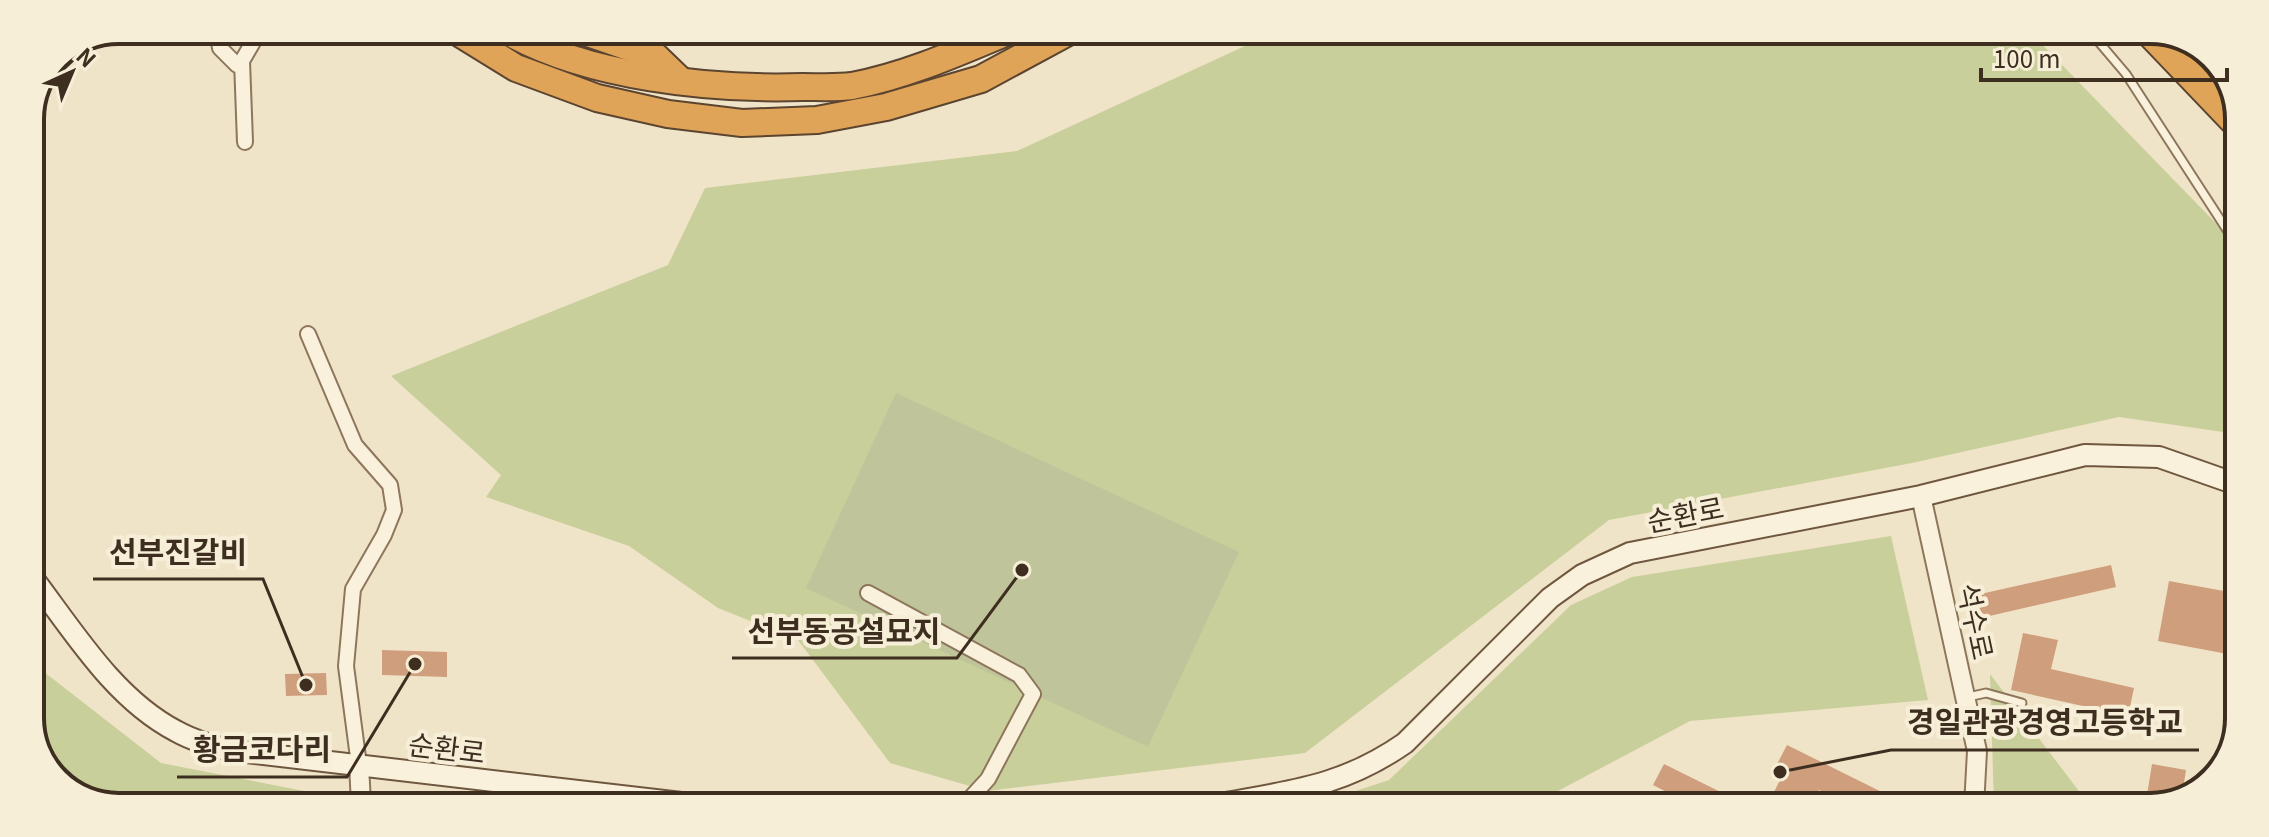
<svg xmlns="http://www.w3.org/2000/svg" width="2269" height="837" viewBox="0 0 2269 837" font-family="Georgia,'Noto Sans KR',serif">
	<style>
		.green { fill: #c9cf9b }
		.cemetery { fill: #bfc49a }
		.building { fill: #cf9f7d }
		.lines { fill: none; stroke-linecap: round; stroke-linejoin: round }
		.service-casing { stroke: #8d765c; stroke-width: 11 }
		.minor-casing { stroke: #8d765c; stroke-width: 18 }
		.tertiary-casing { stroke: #8d765c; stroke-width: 22 }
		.secondary-casing { stroke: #6f573f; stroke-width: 24 }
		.motorway-casing { stroke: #5b4430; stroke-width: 30 }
		.service { stroke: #faf1dc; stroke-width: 7 }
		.minor { stroke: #faf1dc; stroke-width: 14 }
		.tertiary { stroke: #faf1dc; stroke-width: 18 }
		.secondary { stroke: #faf1dc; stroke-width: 20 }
		.motorway { stroke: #e0a458; stroke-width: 26 }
		.labels { text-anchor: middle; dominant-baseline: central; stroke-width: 8; stroke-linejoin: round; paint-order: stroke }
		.street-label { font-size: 28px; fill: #3d2e20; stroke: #f7eed8 }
		.rim { fill: none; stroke: #3d2e20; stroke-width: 4 }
		.leader { fill: none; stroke: #3d2e20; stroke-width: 3 }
		.callout-dot { fill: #3d2e20; stroke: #f7eed8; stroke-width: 3 }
		.callout-label { font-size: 30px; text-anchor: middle; font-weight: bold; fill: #3d2e20; stroke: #f7eed8; stroke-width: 8; stroke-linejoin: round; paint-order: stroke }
	</style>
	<rect width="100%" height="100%" fill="#f0e4c8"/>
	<!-- green -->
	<g class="green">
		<path d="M 1273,33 L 2032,34 L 2238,246 L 2237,434 L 2119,417 L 1912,463 L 1609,520 L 1305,753 L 987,791 L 890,763 L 798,640 L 718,608 L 629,546 L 486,497 L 501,475 L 391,376 L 668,265 L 705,188 L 1017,151 Z"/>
		<path d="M 1891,536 L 1928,700 L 1690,721 L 1556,792 L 1544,806 L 1313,805 L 1389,780 L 1571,605 L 1632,577 Z"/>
		<path d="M 30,661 L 161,763 L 335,797 L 335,803 L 91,802 L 49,773 L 30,724 Z"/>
		<path d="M 1990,674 L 2091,807 L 1994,807 Z"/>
	</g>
	<!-- cemetery -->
	<path class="cemetery" d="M 896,393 L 1239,552 L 1148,747 L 806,588 Z"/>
	<!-- building -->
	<g class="building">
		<path d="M 2111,565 L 2116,587 L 1972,620 L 1967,597 Z"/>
		<path d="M 2169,581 L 2235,593 L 2233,655 L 2158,641 Z"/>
		<path d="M 2023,633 L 2058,640 L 2051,669 L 2134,688 L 2128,716 L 2011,690 Z"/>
		<path d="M 382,650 L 447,652 L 447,677 L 382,675 Z"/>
		<path d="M 326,673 L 327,695 L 286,696 L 285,674 Z"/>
		<path d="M 1787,745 L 1910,806 L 1851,806 L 1819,790 L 1811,806 L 1767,806 L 1784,772 L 1775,768 Z"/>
		<path d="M 1664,764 L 1749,806 L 1694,806 L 1653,785 Z"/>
		<path d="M 2152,764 L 2186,770 L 2182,796 L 2145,807 Z"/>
	</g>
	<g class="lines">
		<defs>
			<g id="service">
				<path d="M 2092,34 L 2126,74 L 2238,247"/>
				<path d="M 1968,697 L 1986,693 L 2022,703"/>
			</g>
			<g id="minor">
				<path d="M 217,30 L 220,48 L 237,65"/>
				<path d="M 245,142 L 242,61 L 260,30"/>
				<path d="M 308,334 L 355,445 L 390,485 L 394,510 L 384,535 L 353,589 L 346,666 L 359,765"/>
				<path d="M 868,593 L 1019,675 L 1033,694 L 988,779 L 965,804"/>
			</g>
			<g id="tertiary">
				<path d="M 1921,496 L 1977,751 L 1974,807"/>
				<path d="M 359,765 L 361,803"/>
			</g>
			<g id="secondary">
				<path d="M 30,574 C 72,629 113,698 176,731 C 192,740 210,745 228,750 L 690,804"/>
				<path d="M 1216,805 C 1290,791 1342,787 1405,743 L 1550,598 L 1582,575 L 1630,553 L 1921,496 L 2085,455 L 2159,457 L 2236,484"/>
			</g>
			<g id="motorway">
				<path d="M 456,31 L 516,68 L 597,98 L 668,114 L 742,123 L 817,120 L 886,107 L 981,79 L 1068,32"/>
				<path d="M 507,31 C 587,77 712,90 803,87 C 819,87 836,88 852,86 C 905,76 957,53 1007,32"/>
				<path d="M 582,31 L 655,56 L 681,81"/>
				<path d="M 2151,35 L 2239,127"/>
				<path d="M 2199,49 L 2234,100"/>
			</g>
		</defs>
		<!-- service casing -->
		<use href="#service" class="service-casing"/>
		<!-- minor casing -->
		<use href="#minor" class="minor-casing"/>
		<!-- tertiary casing -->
		<use href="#tertiary" class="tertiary-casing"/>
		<!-- secondary casing -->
		<use href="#secondary" class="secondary-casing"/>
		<!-- motorway casing -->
		<use href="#motorway" class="motorway-casing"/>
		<!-- service -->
		<use href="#service" class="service"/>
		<!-- minor -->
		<use href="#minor" class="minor"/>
		<!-- tertiary -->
		<use href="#tertiary" class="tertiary"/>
		<!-- secondary -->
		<use href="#secondary" class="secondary"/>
		<!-- motorway -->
		<use href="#motorway" class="motorway"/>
	</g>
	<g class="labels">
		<!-- street labels -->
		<g class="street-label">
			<text transform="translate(1685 513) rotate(-11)">순환로</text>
			<text transform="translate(1977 621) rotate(78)">석수로</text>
			<text transform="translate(447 747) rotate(7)">순환로</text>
		</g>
	</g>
	<!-- crop -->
	<path d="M0 0H2269V837H0ZM119 44H2150A75 75 0 0 1 2225 119V718A75 75 0 0 1 2150 793H119A75 75 0 0 1 44 718V119A75 75 0 0 1 119 44Z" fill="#f7eed8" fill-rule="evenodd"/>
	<path class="rim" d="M119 44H2150A75 75 0 0 1 2225 119V718A75 75 0 0 1 2150 793H119A75 75 0 0 1 44 718V119A75 75 0 0 1 119 44Z"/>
	<!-- callouts -->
	<path class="leader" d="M306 685L263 579H93M1022 570L957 658H732M1780 772L1891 750H2199M415 664L347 777H177"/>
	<g class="callout-dot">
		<circle cx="306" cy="685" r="8"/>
		<circle cx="1022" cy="570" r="8"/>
		<circle cx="1780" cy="772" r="8"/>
		<circle cx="415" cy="664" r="8"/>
	</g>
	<g class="callout-label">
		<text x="178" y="563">선부진갈비</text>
		<text x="844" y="642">선부동공설묘지</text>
		<text x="2045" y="733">경일관광경영고등학교</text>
		<text x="262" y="760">황금코다리</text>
	</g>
	<!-- north arrow -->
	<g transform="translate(72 72) rotate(44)" stroke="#f7eed8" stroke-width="6" paint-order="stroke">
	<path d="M0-6L14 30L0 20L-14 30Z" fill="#3d2e20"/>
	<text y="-12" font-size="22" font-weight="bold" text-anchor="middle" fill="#3d2e20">N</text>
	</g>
	<!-- scale -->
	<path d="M1981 68v12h246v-12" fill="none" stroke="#3d2e20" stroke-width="4"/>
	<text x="1993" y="68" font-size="24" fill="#3d2e20" stroke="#f7eed8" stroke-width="6" paint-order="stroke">100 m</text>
</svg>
